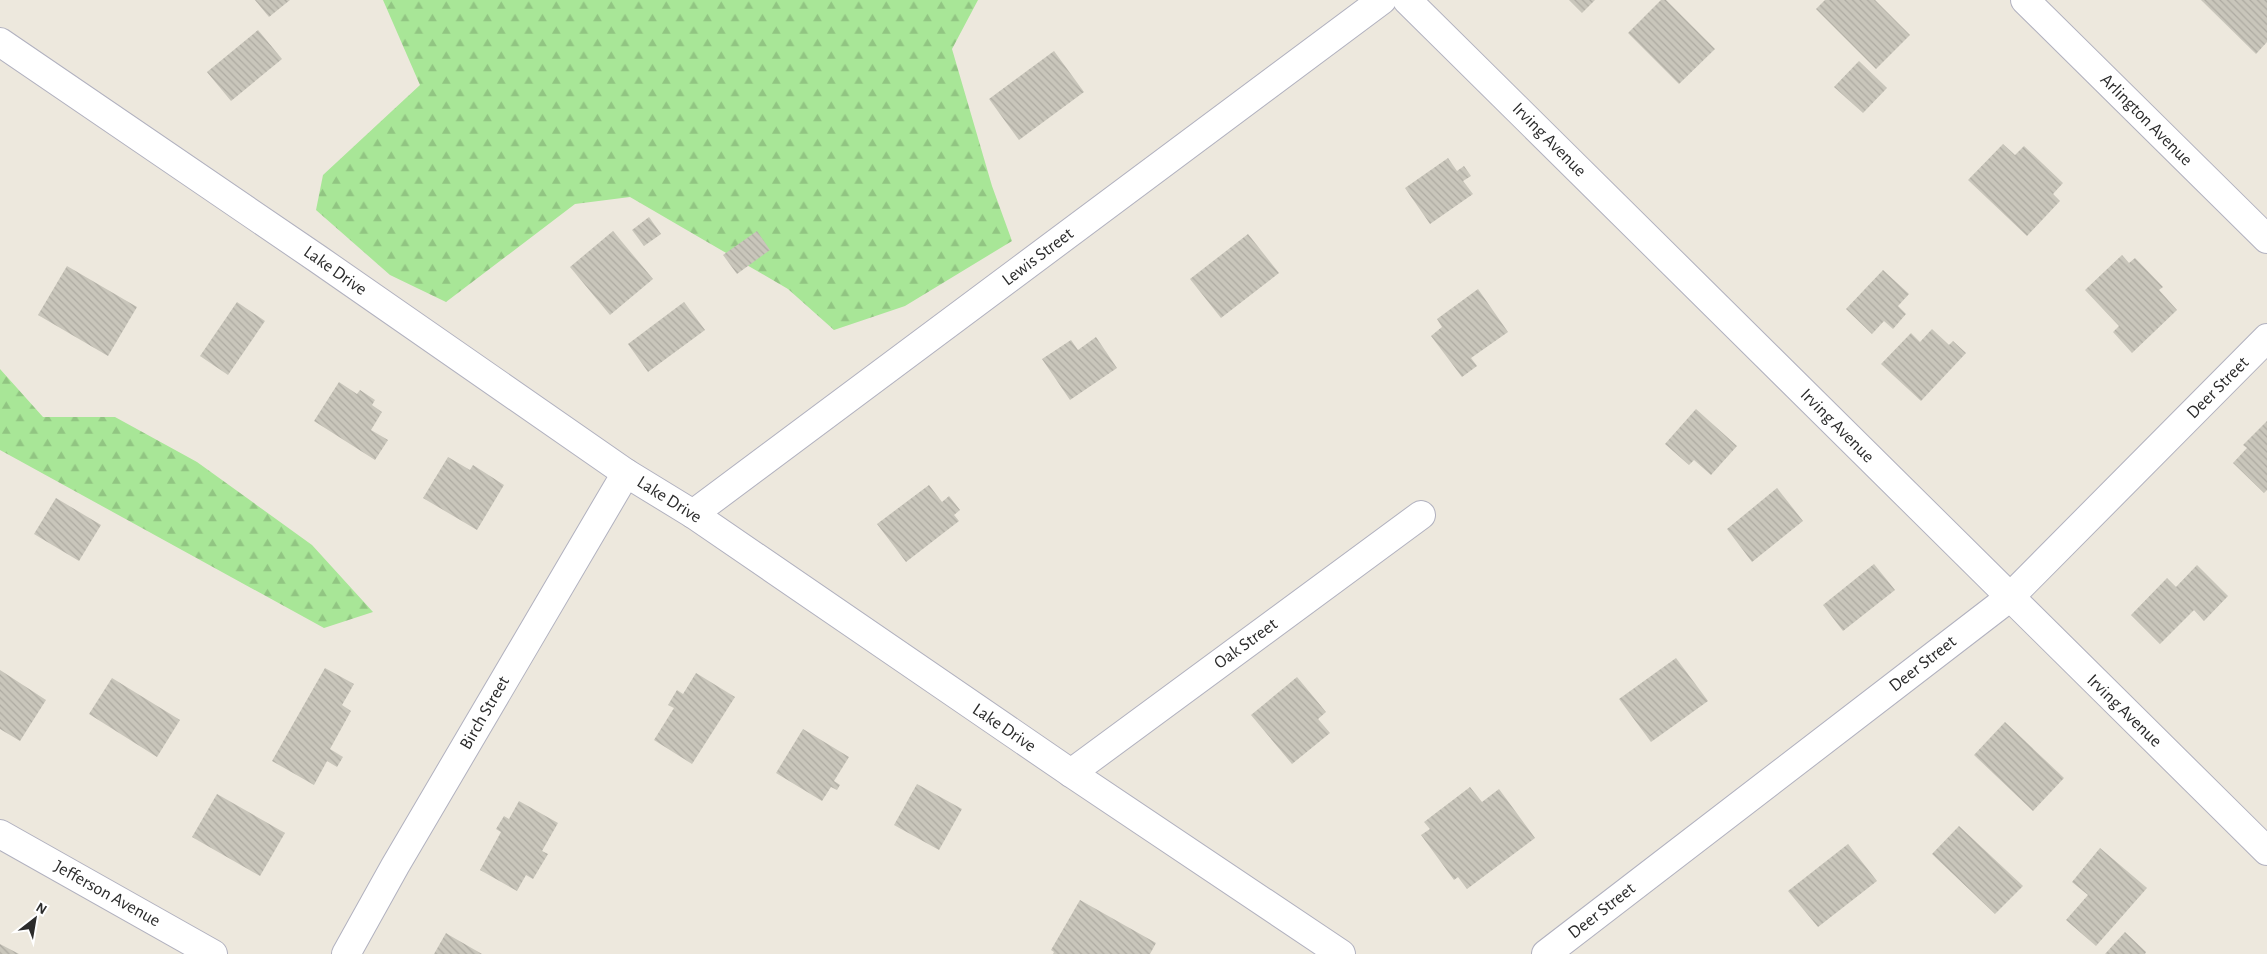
<svg xmlns="http://www.w3.org/2000/svg" width="2267" height="954" viewBox="0 0 2267 954" font-family="'Alegreya Sans',sans-serif">
	<style>
		.forest { fill: url(#forest-firs) }
		.building { fill: url(#building-back-hatch) }
		.lines { fill: none; stroke-linecap: round; stroke-linejoin: round }
		.street-casing { stroke: #b1b1bf; stroke-width: 30 }
		.street { stroke: #fff; stroke-width: 28 }
		.labels { text-anchor: middle; dominant-baseline: central; stroke-width: 4; stroke-linejoin: round; paint-order: stroke }
		.street-label { font-size: 18px; fill: #2b2b2b; stroke: #fff }
	</style>
	<defs>
		<pattern id="forest-firs" width="22" height="20" patternUnits="userSpaceOnUse" patternTransform="scale(1.25)"><rect width="22" height="20" fill="#a8e697"/><path d="M5 1l3.5 6h-7zM16 11l3.5 6h-7z" fill="#91c582"/></pattern>
		<pattern id="building-back-hatch" width="6" height="6" patternUnits="userSpaceOnUse" patternTransform="scale(1.25)"><rect width="6" height="6" fill="#c9c6bb"/><path d="M-1 5l2 2M0 0l6 6M5-1l2 2" fill="none" stroke="#adaaa1"/></pattern>
	</defs>
	<rect width="100%" height="100%" fill="#ede8dd"/>
	<!-- forest -->
	<g class="forest">
		<path d="M 383,0 L 978,0 L 952,49 L 992,186 L 1012,241 L 905,306 L 834,330 L 788,289 L 630,197 L 575,204 L 446,302 L 390,275 L 316,210 L 323,175 L 420,85 Z"/>
		<path d="M 0,369 L 43,417 L 115,417 L 197,462 L 312,545 L 373,612 L 324,628 L 0,450 Z"/>
	</g>
	<!-- building -->
	<g class="building">
		<path d="M 255,0 L 290,0 L 269,17 Z"/>
		<path d="M 1569,0 L 1595,0 L 1582,13 Z"/>
		<path d="M 1661,0 L 1666,0 L 1715,49 L 1679,84 L 1628,33 Z"/>
		<path d="M 1825,0 L 1875,0 L 1910,35 L 1876,69 L 1816,9 Z"/>
		<path d="M 2201,0 L 2267,0 L 2267,42 L 2256,54 Z"/>
		<path d="M 258,30 L 282,59 L 231,101 L 207,72 Z"/>
		<path d="M 1054,51 L 1084,92 L 1019,140 L 989,99 Z"/>
		<path d="M 1859,61 L 1887,88 L 1863,113 L 1834,87 Z"/>
		<path d="M 2003,144 L 2015,155 L 2024,146 L 2063,183 L 2053,194 L 2060,201 L 2027,236 L 1968,180 Z"/>
		<path d="M 1448,158 L 1457,171 L 1464,166 L 1471,176 L 1463,181 L 1473,194 L 1430,224 L 1405,188 Z"/>
		<path d="M 649,217 L 661,234 L 644,246 L 632,230 Z"/>
		<path d="M 613,231 L 653,279 L 610,315 L 570,267 Z"/>
		<path d="M 757,231 L 770,250 L 737,274 L 723,255 Z"/>
		<path d="M 1248,234 L 1279,273 L 1221,318 L 1190,279 Z"/>
		<path d="M 2122,255 L 2129,263 L 2135,258 L 2163,287 L 2159,290 L 2177,310 L 2132,353 L 2113,332 L 2119,326 L 2085,290 Z"/>
		<path d="M 67,266 L 137,307 L 108,356 L 38,315 Z"/>
		<path d="M 1883,270 L 1909,294 L 1898,306 L 1906,314 L 1893,329 L 1884,321 L 1872,334 L 1846,309 Z"/>
		<path d="M 1478,289 L 1508,332 L 1471,358 L 1477,366 L 1462,377 L 1431,336 L 1442,327 L 1437,319 Z"/>
		<path d="M 237,302 L 265,321 L 228,375 L 200,356 Z"/>
		<path d="M 684,302 L 705,330 L 648,372 L 628,344 Z"/>
		<path d="M 1932,329 L 1949,345 L 1953,341 L 1966,353 L 1921,401 L 1881,364 L 1911,333 L 1920,342 Z"/>
		<path d="M 1096,337 L 1117,368 L 1070,400 L 1042,359 L 1071,340 L 1078,350 Z"/>
		<path d="M 339,382 L 357,394 L 360,390 L 375,400 L 372,405 L 382,412 L 371,430 L 388,440 L 375,460 L 314,421 Z"/>
		<path d="M 1696,409 L 1737,446 L 1711,475 L 1694,460 L 1689,465 L 1665,444 Z"/>
		<path d="M 2267,421 L 2267,490 L 2264,493 L 2233,463 L 2247,448 L 2243,445 Z"/>
		<path d="M 448,457 L 470,470 L 473,465 L 504,485 L 477,530 L 423,498 Z"/>
		<path d="M 929,485 L 942,502 L 949,496 L 960,510 L 954,515 L 959,521 L 906,562 L 877,524 Z"/>
		<path d="M 1777,488 L 1803,521 L 1752,562 L 1727,529 Z"/>
		<path d="M 56,498 L 101,525 L 79,561 L 34,534 Z"/>
		<path d="M 1874,564 L 1895,590 L 1843,631 L 1823,605 Z"/>
		<path d="M 2197,565 L 2228,596 L 2204,621 L 2194,610 L 2160,644 L 2131,615 L 2167,578 L 2176,587 Z"/>
		<path d="M 1676,658 L 1708,701 L 1651,742 L 1619,699 Z"/>
		<path d="M 325,668 L 354,684 L 342,705 L 351,711 L 330,749 L 343,757 L 337,767 L 327,761 L 314,785 L 272,761 Z"/>
		<path d="M 0,670 L 46,700 L 20,741 L 0,729 Z"/>
		<path d="M 696,673 L 735,697 L 692,764 L 654,740 L 674,708 L 668,705 L 677,690 L 683,694 Z"/>
		<path d="M 1297,677 L 1326,712 L 1318,719 L 1330,733 L 1292,764 L 1251,715 Z"/>
		<path d="M 112,678 L 180,720 L 157,757 L 89,714 Z"/>
		<path d="M 2005,722 L 2064,778 L 2033,811 L 1974,755 Z"/>
		<path d="M 803,729 L 849,757 L 834,781 L 840,785 L 837,790 L 831,787 L 822,801 L 776,773 Z"/>
		<path d="M 917,784 L 962,809 L 939,850 L 894,825 Z"/>
		<path d="M 1470,787 L 1482,802 L 1499,789 L 1535,838 L 1467,889 L 1458,877 L 1454,880 L 1421,835 L 1430,829 L 1424,822 Z"/>
		<path d="M 217,794 L 285,833 L 260,876 L 192,837 Z"/>
		<path d="M 519,801 L 558,823 L 542,851 L 548,854 L 533,879 L 526,875 L 517,891 L 480,870 L 501,832 L 496,829 L 504,816 L 509,819 Z"/>
		<path d="M 1959,826 L 2023,886 L 1995,914 L 1932,854 Z"/>
		<path d="M 1848,844 L 1877,881 L 1818,927 L 1788,891 Z"/>
		<path d="M 2100,848 L 2147,888 L 2096,946 L 2066,920 L 2088,895 L 2072,882 Z"/>
		<path d="M 1080,900 L 1156,943 L 1150,954 L 1053,954 L 1054,952 L 1051,950 Z"/>
		<path d="M 2125,932 L 2146,952 L 2145,954 L 2105,954 Z"/>
		<path d="M 446,933 L 449,935 L 482,954 L 434,954 Z"/>
		<path d="M 0,944 L 19,954 L 0,954 Z"/>
	</g>
	<g class="lines">
		<defs>
			<g id="street">
				<path d="M 1407,0 L 2267,851"/>
				<path d="M 2025,0 L 2267,239"/>
				<path d="M 0,42 L 318,259 L 626,473 L 693,514 L 1071,773 L 1341,954"/>
				<path d="M 693,514 L 1382,0"/>
				<path d="M 1071,773 L 1421,515"/>
				<path d="M 0,834 L 213,954"/>
				<path d="M 346,954 L 395,866 L 626,473"/>
				<path d="M 1546,954 L 2009,598 L 2267,338"/>
			</g>
		</defs>
		<!-- street casing -->
		<use href="#street" class="street-casing"/>
		<!-- street -->
		<use href="#street" class="street"/>
	</g>
	<g class="labels">
		<!-- street labels -->
		<g class="street-label">
			<text transform="translate(2146 120) rotate(45)">Arlington Avenue</text>
			<text transform="translate(1549 140) rotate(45)">Irving Avenue</text>
			<text transform="translate(1038 257) rotate(-37)">Lewis Street</text>
			<text transform="translate(335 271) rotate(35)">Lake Drive</text>
			<text transform="translate(2218 388) rotate(-45)">Deer Street</text>
			<text transform="translate(1837 426) rotate(45)">Irving Avenue</text>
			<text transform="translate(669 500) rotate(32)">Lake Drive</text>
			<text transform="translate(1246 644) rotate(-36)">Oak Street</text>
			<text transform="translate(1923 664) rotate(-38)">Deer Street</text>
			<text transform="translate(2124 711) rotate(44)">Irving Avenue</text>
			<text transform="translate(485 713) rotate(-60)">Birch Street</text>
			<text transform="translate(1004 728) rotate(34)">Lake Drive</text>
			<text transform="translate(107 894) rotate(29)">Jefferson Avenue</text>
			<text transform="translate(1602 911) rotate(-38)">Deer Street</text>
		</g>
	</g>
	<!-- north arrow -->
	<g transform="translate(35 919) rotate(31)" stroke="#ffffff" stroke-width="4" paint-order="stroke">
	<path d="M0-4L9 19L0 12L-9 19Z" fill="#2b2b2b"/>
	<text y="-8" font-size="14" font-weight="bold" text-anchor="middle" fill="#2b2b2b">N</text>
	</g>
</svg>
